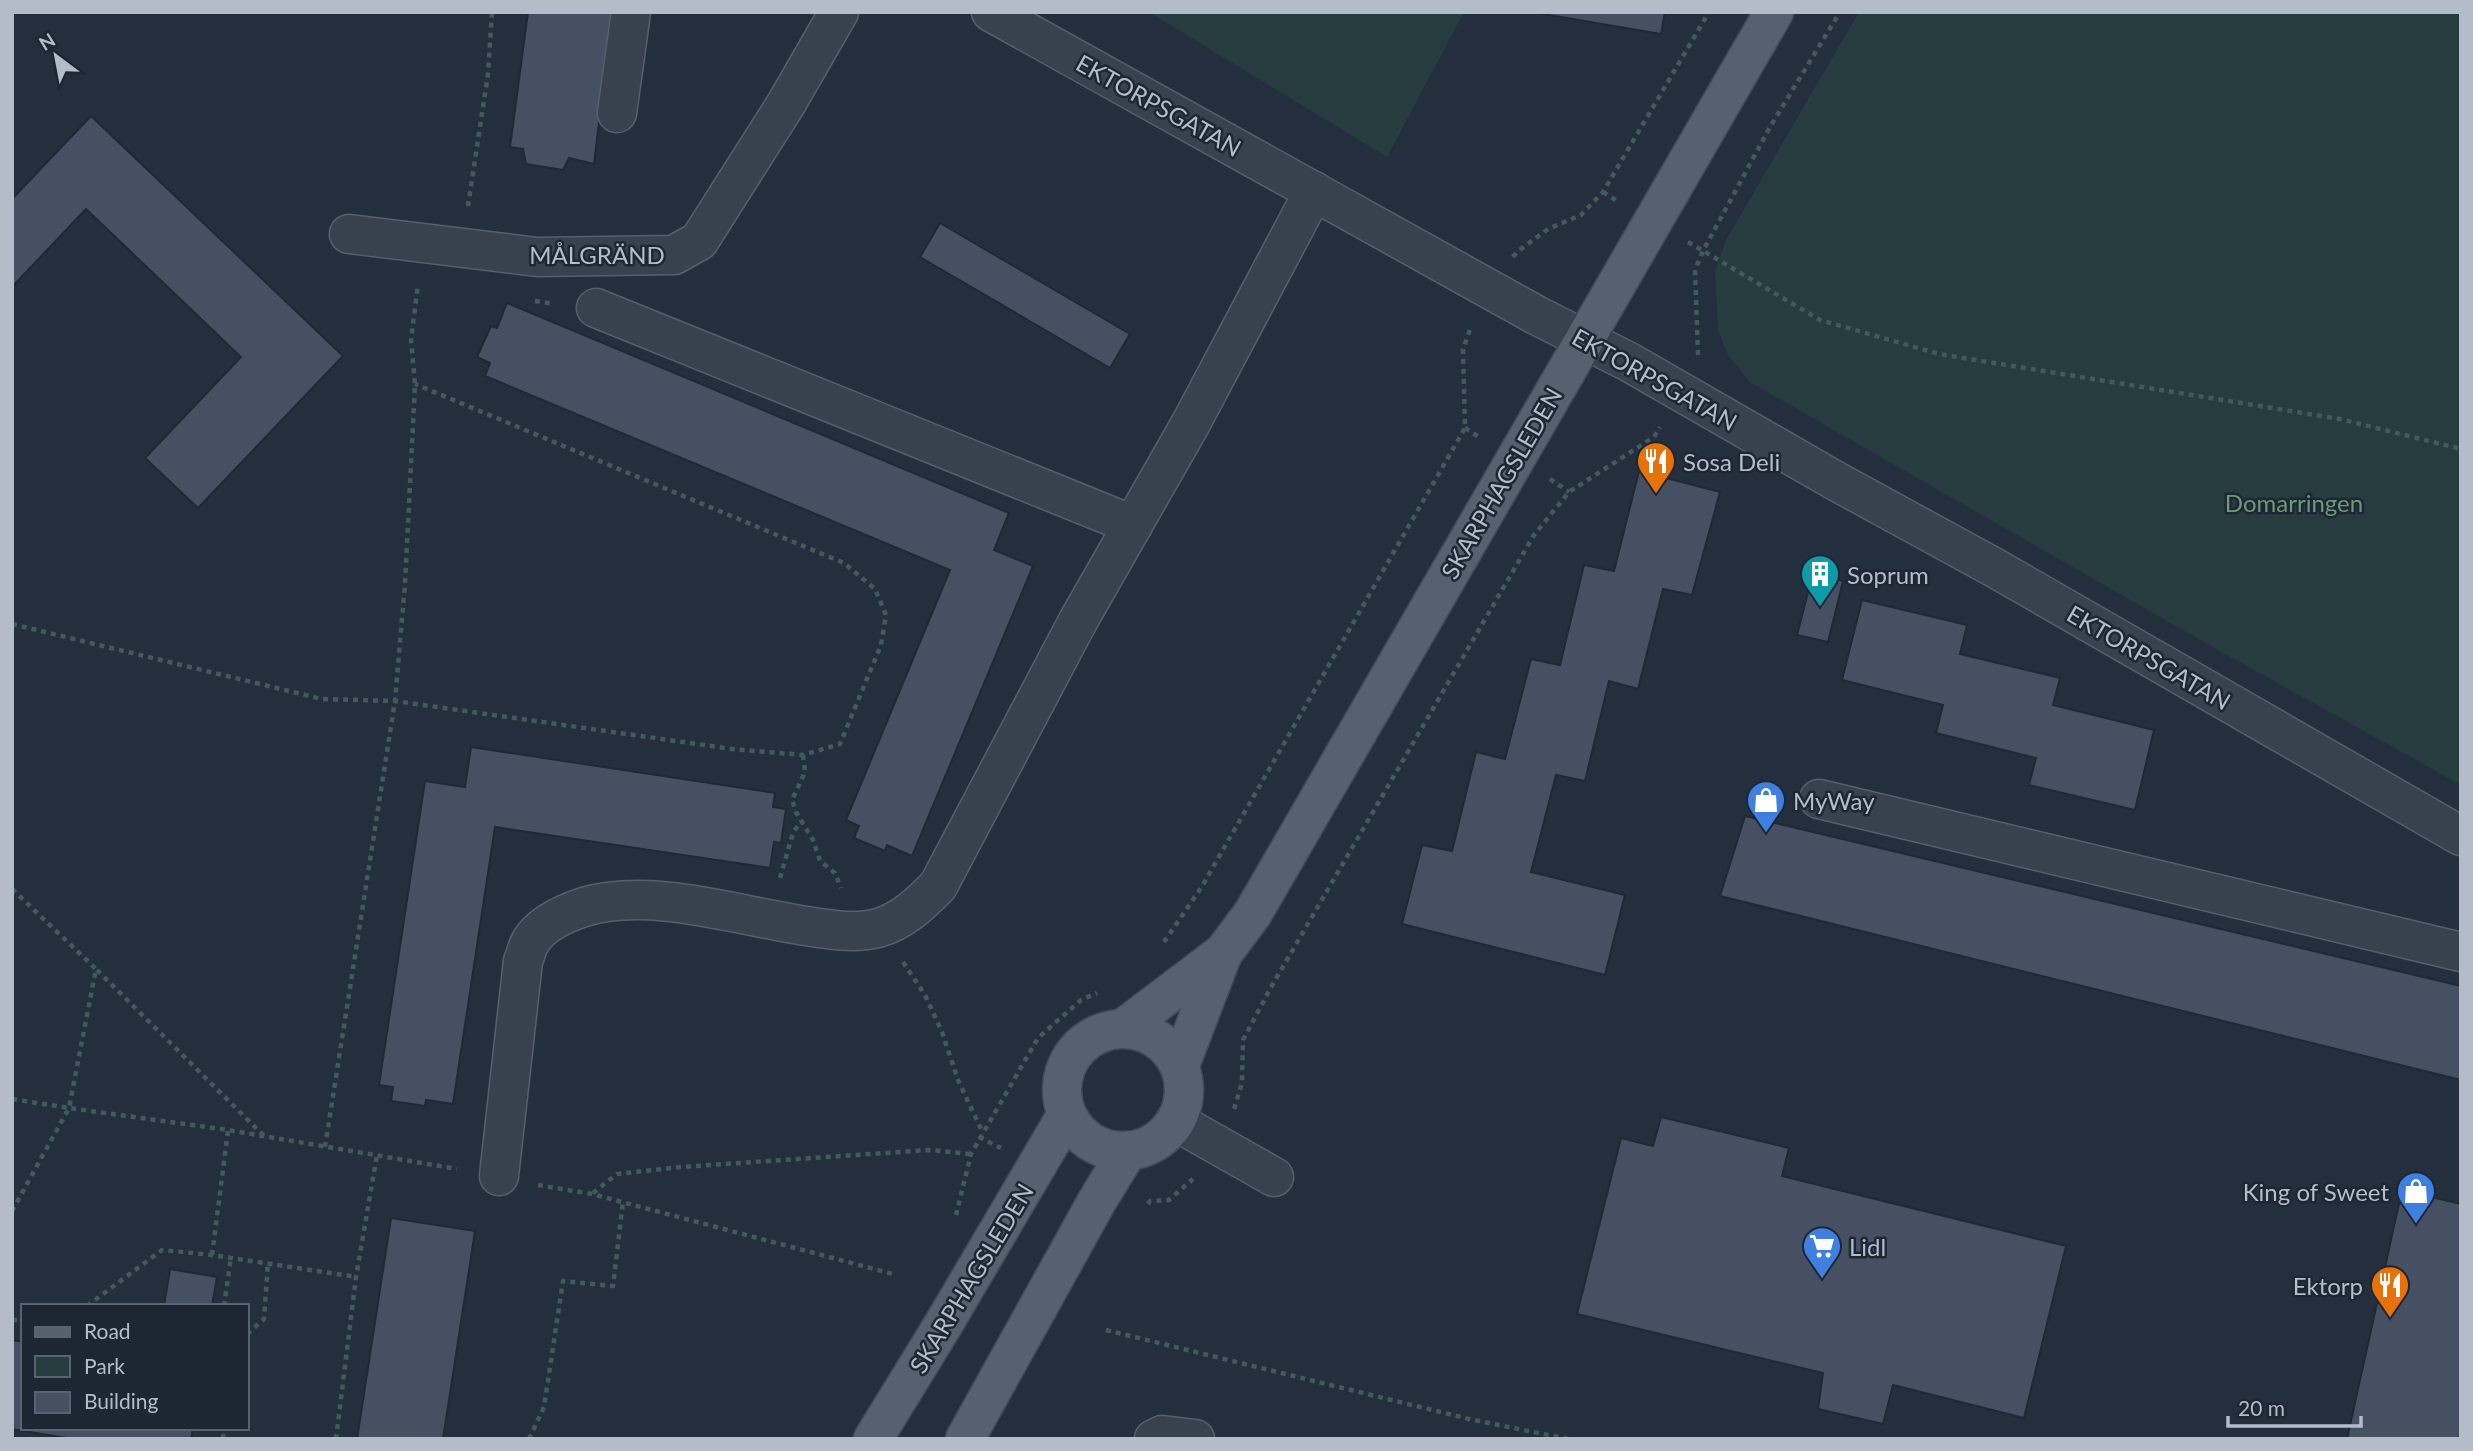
<svg xmlns="http://www.w3.org/2000/svg" width="2473" height="1451" viewBox="0 0 2473 1451" font-family="Lato,sans-serif">
	<style>
		.green { fill: #263c3f }
		.building { fill: #455162; stroke: #1f2835; stroke-width: 2 }
		.lines { fill: none; stroke-linecap: round; stroke-linejoin: round }
		.minor-casing { stroke: #565f6c; stroke-width: 41 }
		.major-casing { stroke: #414a57; stroke-width: 41 }
		.path { stroke: #44595c; stroke-width: 4.5; stroke-dasharray: 5 5; stroke-linecap: butt }
		.minor { stroke: #38414e; stroke-width: 38 }
		.major { stroke: #56606e; stroke-width: 38 }
		.labels { text-anchor: middle; dominant-baseline: central; stroke-width: 5; stroke-linejoin: round; paint-order: stroke }
		.street-label { font-size: 24px; fill: #b4bcc9; stroke: #1d2633 }
		.poi-label { font-size: 24px; fill: #b4bcc9; stroke: #1d2633; text-anchor: start }
		.park-label { font-size: 24px; fill: #6b9a76; stroke: #1d2633 }
	</style>
	<rect width="100%" height="100%" fill="#242f3e"/>
	<!-- green -->
	<g class="green">
		<path d="M 1149,12 L 1464,12 L 1387,157 Z"/>
		<path d="M 1859,12 L 2461,12 L 2461,785 L 2179,628 L 1750,382 L 1728,355 L 1718,330 L 1715,271 L 1726,240 Z"/>
	</g>
	<!-- building -->
	<g class="building">
		<path d="M 528,12 L 612,12 L 594,164 L 569,158 L 563,170 L 526,164 L 523,149 L 510,147 Z"/>
		<path d="M 1531,12 L 1665,12 L 1661,34 Z"/>
		<path d="M 91,116 L 343,356 L 198,508 L 145,458 L 241,357 L 86,209 L 12,287 L 12,199 Z"/>
		<path d="M 940,223 L 1130,334 L 1110,368 L 920,257 Z"/>
		<path d="M 507,303 L 1009,513 L 994,550 L 1033,566 L 912,856 L 887,845 L 885,851 L 854,838 L 859,826 L 846,820 L 950,570 L 485,376 L 490,363 L 477,357 L 491,326 L 497,328 Z"/>
		<path d="M 1639,471 L 1720,492 L 1692,595 L 1663,589 L 1638,689 L 1609,681 L 1585,781 L 1556,775 L 1531,872 L 1625,895 L 1605,975 L 1402,924 L 1422,845 L 1452,851 L 1476,752 L 1505,759 L 1531,659 L 1560,665 L 1584,565 L 1614,571 Z"/>
		<path d="M 1813,573 L 1843,581 L 1828,642 L 1797,635 Z"/>
		<path d="M 1862,600 L 1967,625 L 1960,654 L 2060,678 L 2053,705 L 2154,730 L 2135,810 L 2029,785 L 2036,758 L 1936,733 L 1943,705 L 1842,680 Z"/>
		<path d="M 471,747 L 775,793 L 773,807 L 786,809 L 781,843 L 774,842 L 770,868 L 495,827 L 453,1104 L 426,1100 L 425,1106 L 391,1101 L 393,1087 L 379,1085 L 425,781 L 465,787 Z"/>
		<path d="M 1745,816 L 2461,986 L 2461,1080 L 1720,896 Z"/>
		<path d="M 1661,1117 L 1789,1148 L 1782,1176 L 2066,1246 L 2024,1418 L 1893,1385 L 1883,1424 L 1818,1409 L 1823,1373 L 1577,1314 L 1621,1138 L 1653,1146 Z"/>
		<path d="M 2402,1190 L 2461,1204 L 2461,1439 L 2347,1439 Z"/>
		<path d="M 391,1218 L 475,1231 L 443,1439 L 357,1439 Z"/>
		<path d="M 170,1269 L 217,1277 L 212,1306 L 164,1306 Z"/>
		<path d="M 12,1340 L 23,1342 L 23,1428 L 193,1428 L 191,1439 L 72,1439 L 12,1429 Z"/>
	</g>
	<g class="lines">
		<defs>
			<g id="minor">
				<path d="M 991,12 L 1536,315 L 1629,362 L 1834,480 L 1995,568 L 2461,836"/>
				<path d="M 617,113 L 631,12"/>
				<path d="M 349,234 L 537,257 L 674,255 L 699,241 L 786,104 L 839,12"/>
				<path d="M 596,308 L 1133,525"/>
				<path d="M 1819,799 L 2461,952"/>
				<path d="M 1175,1121 L 1274,1177"/>
				<path d="M 499,1176 L 523,961 C 526,955 527,946 531,941 C 541,924 566,913 584,907 C 647,888 729,913 794,924 C 820,928 852,935 878,928 C 903,921 921,903 938,886 L 1078,621 L 1191,423 L 1314,191"/>
				<path d="M 1154,1439 L 1162,1435 L 1195,1439"/>
			</g>
			<g id="major">
				<path d="M 1125,1027 L 1224,952 L 1253,913 L 1774,12"/>
				<circle cx="1123" cy="1090" r="61"/>
				<path d="M 1180,1065 L 1223,953"/>
				<path d="M 873,1439 L 943,1325 L 1066,1116"/>
				<path d="M 965,1439 L 1097,1201 L 1127,1152"/>
			</g>
		</defs>
		<!-- minor casing -->
		<use href="#minor" class="minor-casing"/>
		<!-- major casing -->
		<use href="#major" class="major-casing"/>
		<!-- path -->
		<g class="path">
			<path d="M 1603,192 L 1617,201"/>
			<path d="M 468,206 L 488,74 L 492,12"/>
			<path d="M 1688,242 L 1820,320 L 1939,354 L 2340,419 L 2461,449"/>
			<path d="M 1513,257 L 1517,252 L 1548,229 L 1581,215 L 1603,192 L 1709,12"/>
			<path d="M 535,301 L 554,304"/>
			<path d="M 1698,355 L 1695,270 L 1703,251 L 1770,127 L 1840,12"/>
			<path d="M 1465,428 L 1479,437"/>
			<path d="M 1550,479 L 1569,492"/>
			<path d="M 12,624 L 322,699 L 395,701 L 732,749 L 803,755 L 840,744 L 881,645 L 886,615 L 875,589 L 844,563 L 415,384"/>
			<path d="M 803,755 L 805,772 L 792,800 L 796,812 L 813,840 L 820,861 L 835,873 L 841,888"/>
			<path d="M 780,878 L 793,833 L 801,821"/>
			<path d="M 12,889 L 96,969 L 69,1108 L 12,1099"/>
			<path d="M 1164,942 L 1201,888 L 1465,428 L 1463,349 L 1471,327"/>
			<path d="M 903,962 L 925,995 L 942,1032 L 958,1080 L 982,1131"/>
			<path d="M 97,970 L 264,1136"/>
			<path d="M 1234,1109 L 1242,1083 L 1243,1040 L 1270,989 L 1534,535 L 1569,492 L 1654,437 L 1660,427"/>
			<path d="M 979,1137 L 1001,1148"/>
			<path d="M 325,1147 L 395,701 L 405,584 L 415,384 L 411,340 L 418,284"/>
			<path d="M 538,1185 L 592,1194 L 893,1274"/>
			<path d="M 593,1193 L 617,1174 L 681,1167 L 929,1150 L 971,1154"/>
			<path d="M 1148,1204 L 1150,1201 L 1169,1200 L 1193,1179"/>
			<path d="M 12,1211 L 69,1108 L 228,1130 L 457,1169"/>
			<path d="M 956,1215 L 971,1154 L 1038,1038 L 1081,1000 L 1097,993"/>
			<path d="M 212,1255 L 228,1131"/>
			<path d="M 87,1306 L 162,1250 L 212,1255 L 356,1277"/>
			<path d="M 224,1306 L 231,1257"/>
			<path d="M 12,1320 L 23,1320"/>
			<path d="M 1106,1330 L 1469,1419 L 1568,1439"/>
			<path d="M 247,1334 L 264,1319 L 268,1263"/>
			<path d="M 223,1439 L 224,1428"/>
			<path d="M 336,1439 L 356,1277 L 377,1155"/>
			<path d="M 529,1439 L 544,1407 L 563,1281 L 613,1286 L 623,1202"/>
		</g>
		<!-- minor -->
		<use href="#minor" class="minor"/>
		<!-- major -->
		<use href="#major" class="major"/>
	</g>
	<!-- icons -->
	<defs>
		<symbol id="restaurant-pin" viewBox="-11 -11 22 30"><path d="M0 17L-7.5 6A9.5 9.5 0 1 1 7.5 6Z" fill="#e8710a" stroke="#1d2633"/><path d="M-5-6h1v4h1v-4h1v4h1v-4h1v5L-1.5 .5V6h-2V.5L-5-1ZM5-6V6H3V1.5H1.5Q1.5-4 5-6Z" fill="#fff"/></symbol>
		<symbol id="building-pin" viewBox="-11 -11 22 30"><path d="M0 17L-7.5 6A9.5 9.5 0 1 1 7.5 6Z" fill="#0f9aa8" stroke="#1d2633"/><path d="M-4-6H4V6H1V3H-1V6H-4ZM-2.5-4.3h1.7v1.8h-1.7ZM.8-4.3h1.7v1.8H.8ZM-2.5-1h1.7V.8h-1.7ZM.8-1h1.7V.8H.8Z" fill="#fff"/></symbol>
		<symbol id="shop-pin" viewBox="-11 -11 22 30"><path d="M0 17L-7.5 6A9.5 9.5 0 1 1 7.5 6Z" fill="#3f7fe0" stroke="#1d2633"/><path d="M-5-2.5h2.3a2.7 3.5 0 0 1 5.4 0H5L5.5 6h-11ZM-1.5-2.5h3a1.5 2.3 0 0 0-3 0Z" fill="#fff"/></symbol>
		<symbol id="supermarket-pin" viewBox="-11 -11 22 30"><path d="M0 17L-7.5 6A9.5 9.5 0 1 1 7.5 6Z" fill="#3f7fe0" stroke="#1d2633"/><path d="M-6-5.5h2.5l.6 2H6L4.5 2H-2.5L-4.4-4H-6ZM-1.5 3.2a1.3 1.3 0 1 0 .1 0ZM3 3.2a1.3 1.3 0 1 0 .1 0Z" fill="#fff"/></symbol>
	</defs>
	<g fill-rule="evenodd">
		<use href="#restaurant-pin" x="1634" y="439" width="44" height="60"/>
		<use href="#building-pin" x="1798" y="552" width="44" height="60"/>
		<use href="#shop-pin" x="1744" y="778" width="44" height="60"/>
		<use href="#shop-pin" x="2394" y="1169" width="44" height="60"/>
		<use href="#supermarket-pin" x="1800" y="1224" width="44" height="60"/>
		<use href="#restaurant-pin" x="2368" y="1263" width="44" height="60"/>
	</g>
	<g class="labels">
		<!-- street labels -->
		<g class="street-label">
			<text transform="translate(1159 105) rotate(29)">EKTORPSGATAN</text>
			<text x="597" y="254">MÅLGRÄND</text>
			<text transform="translate(1655 379) rotate(29)">EKTORPSGATAN</text>
			<text transform="translate(1501 483) rotate(-60)">SKARPHAGSLEDEN</text>
			<text transform="translate(2149 657) rotate(30)">EKTORPSGATAN</text>
			<text transform="translate(971 1278) rotate(-59)">SKARPHAGSLEDEN</text>
		</g>
		<!-- poi labels -->
		<g class="poi-label">
			<text x="1683" y="461">Sosa Deli</text>
			<text x="1847" y="574">Soprum</text>
			<text x="1793" y="800">MyWay</text>
			<text x="2389" y="1191" text-anchor="end">King of Sweet</text>
			<text x="1849" y="1246">Lidl</text>
			<text x="2363" y="1285" text-anchor="end">Ektorp</text>
		</g>
		<!-- park labels -->
		<g class="park-label">
			<text x="2294" y="502">Domarringen</text>
		</g>
	</g>
	<!-- border -->
	<rect width="2473" height="1451" fill="none" stroke="#b4bcc9" stroke-width="28"/>
	<!-- legend -->
	<rect x="21" y="1304" width="228" height="126" fill="#1d2633" stroke="#59626f" stroke-width="2"/>
	<rect x="35" y="1327" width="35" height="10" fill="#56606e" stroke="#59626f" stroke-width="2"/>
	<text x="84" y="1339" font-size="21" fill="#b4bcc9">Road</text>
	<rect x="35" y="1356" width="35" height="21" fill="#263c3f" stroke="#59626f" stroke-width="2"/>
	<text x="84" y="1374" font-size="21" fill="#b4bcc9">Park</text>
	<rect x="35" y="1392" width="35" height="21" fill="#455162" stroke="#59626f" stroke-width="2"/>
	<text x="84" y="1409" font-size="21" fill="#b4bcc9">Building</text>
	<!-- north arrow -->
	<g transform="translate(56 56) rotate(328)" stroke="#1d2633" stroke-width="5" paint-order="stroke">
	<path d="M0-5L12 26L0 18L-12 26Z" fill="#b4bcc9"/>
	<text y="-10" font-size="19" font-weight="bold" text-anchor="middle" fill="#b4bcc9">N</text>
	</g>
	<!-- scale -->
	<path d="M2228 1416v10h133v-10" fill="none" stroke="#b4bcc9" stroke-width="3.5"/>
	<text x="2238" y="1416" font-size="21" fill="#b4bcc9" stroke="#1d2633" stroke-width="5" paint-order="stroke">20 m</text>
</svg>
